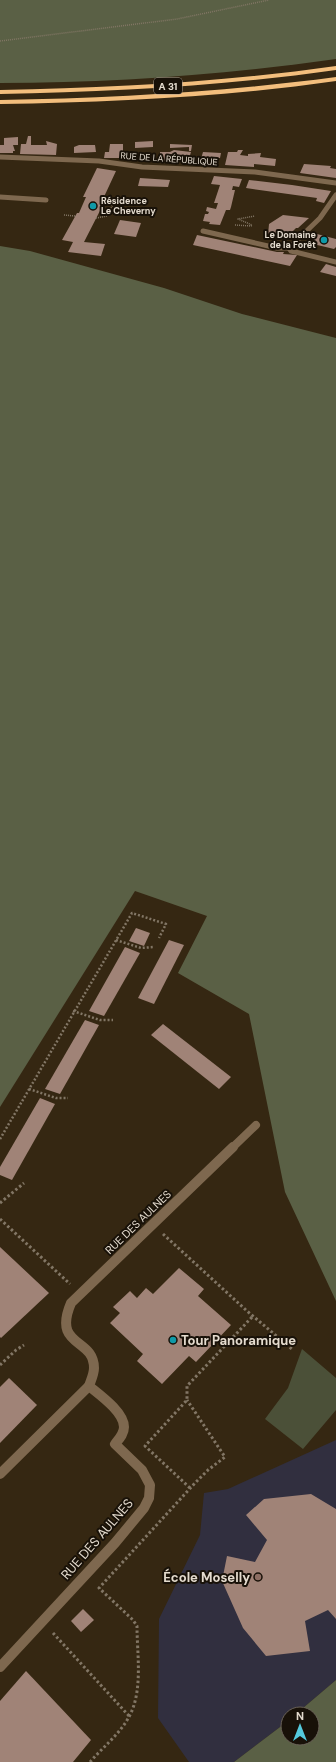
<svg xmlns="http://www.w3.org/2000/svg" width="336" height="1762" viewBox="0 0 336 1762" font-family="'DM Sans',sans-serif">
	<style>
		.education { fill: #312f3f }
		.green { fill: #4b5038 }
		.forest { fill: #5a6045 }
		.building { fill: #a08377 }
		.lines { fill: none; stroke-linecap: round; stroke-linejoin: round }
		.path-far2 { stroke: #827665; stroke-width: 1.5; stroke-dasharray: 1 1; stroke-linecap: butt }
		.path-far1 { stroke: #827665; stroke-width: 2.5; stroke-dasharray: 2 2; stroke-linecap: butt }
		.path { stroke: #827665; stroke-width: 3; stroke-dasharray: 2.5 2.5; stroke-linecap: butt }
		.service { stroke: #7e684f; stroke-width: 5 }
		.minor-far2 { stroke: #7e684f; stroke-width: 5 }
		.minor-far1 { stroke: #7e684f; stroke-width: 8 }
		.minor { stroke: #7e684f; stroke-width: 10 }
		.tertiary { stroke: #7e684f; stroke-width: 5 }
		.motorway { fill: #f3be7d; fill-rule: evenodd }
		.culture-dot { fill: #0f9aa8; stroke: #181108; stroke-width: 1.5 }
		.education-dot { fill: #8d6e63; stroke: #181108; stroke-width: 1.5 }
		.labels { text-anchor: middle; dominant-baseline: central; stroke-width: 4; stroke-linejoin: round; paint-order: stroke }
		.far-street-label { font-size: 9px; fill: #e4dbce; stroke: #181108 }
		.far-poi-label { font-size: 9px; font-weight: bold; fill: #e4dbce; stroke: #181108; text-anchor: start }
		.shield { fill: #181108; stroke: #a79e93; stroke-width: 1 }
		.shield-label { font-size: 10px; font-weight: bold; fill: #e4dbce }
		.street-label { font-size: 11px; fill: #e4dbce; stroke: #181108 }
		.near-poi-label { font-size: 13px; font-weight: bold; fill: #e4dbce; stroke: #181108; text-anchor: start }
		.near-street-label { font-size: 13px; fill: #e4dbce; stroke: #181108 }
	</style>
	<rect width="100%" height="100%" fill="#352712"/>
	<!-- education -->
	<path class="education" d="M 336,1440 L 336,1680 L 296,1714 L 288,1714 L 288,1721 L 234,1762 L 189,1762 L 158,1718 L 159,1619 L 200,1535 L 204,1493 L 228,1489 Z"/>
	<!-- green -->
	<path class="green" d="M 302,1349 L 336,1378 L 336,1410 L 303,1449 L 265,1419 L 288,1388 Z"/>
	<!-- forest -->
	<g class="forest">
		<path d="M 0,0 L 336,0 L 336,59 C 225,75 112,83 0,83 Z"/>
		<path d="M 0,246 L 30,251 L 164,288 L 242,314 L 336,338 L 336,1301 L 285,1192 L 249,1014 L 178,973 L 207,916 L 135,891 L 0,1107 Z"/>
		<path d="M 336,1680 L 336,1762 L 234,1762 L 288,1721 L 288,1738 L 312,1738 L 312,1714 L 296,1714 Z"/>
	</g>
	<!-- building -->
	<g class="building">
		<path d="M 28,136 L 31,136 L 31,145 L 47,145 L 46,141 L 57,144 L 56,155 L 20,154 L 21,144 L 26,144 Z"/>
		<path d="M 18,137 L 18,145 L 13,145 L 15,151 L 13,151 L 13,153 L 0,153 L 0,145 L 4,145 L 4,138 Z"/>
		<path d="M 153,141 L 153,147 L 135,148 L 135,142 Z"/>
		<path d="M 110,144 L 123,144 L 123,158 L 104,158 L 105,152 L 109,152 Z"/>
		<path d="M 170,144 L 192,145 L 191,151 L 189,151 L 189,147 L 170,148 Z"/>
		<path d="M 79,145 L 95,145 L 96,152 L 74,153 L 74,147 Z"/>
		<path d="M 174,150 L 191,152 L 188,162 L 160,161 L 160,152 L 170,152 Z"/>
		<path d="M 238,150 L 243,150 L 240,155 L 248,156 L 248,154 L 261,153 L 260,157 L 276,159 L 275,166 L 254,164 L 254,167 L 225,165 L 228,152 L 237,152 Z"/>
		<path d="M 203,152 L 221,153 L 220,158 L 215,158 L 214,160 L 201,159 Z"/>
		<path d="M 304,164 L 331,166 L 330,168 L 336,169 L 336,178 L 300,173 Z"/>
		<path d="M 97,168 L 116,171 L 103,199 L 106,199 L 84,242 L 105,244 L 101,256 L 68,252 L 73,242 L 62,240 L 77,213 L 79,213 L 86,197 L 83,197 Z"/>
		<path d="M 214,176 L 242,179 L 239,187 L 233,186 L 232,190 L 235,190 L 231,207 L 230,210 L 226,210 L 220,225 L 209,224 L 210,222 L 203,221 L 205,214 L 208,214 L 209,212 L 206,211 L 207,207 L 216,209 L 218,203 L 214,203 L 220,185 L 211,184 Z"/>
		<path d="M 140,178 L 170,180 L 168,187 L 138,186 Z"/>
		<path d="M 249,180 L 292,185 L 331,191 L 324,203 L 316,201 L 317,198 L 246,188 Z"/>
		<path d="M 283,215 L 309,218 L 298,228 L 296,228 L 292,232 L 294,232 L 287,239 L 268,235 L 269,224 Z"/>
		<path d="M 120,220 L 141,223 L 136,237 L 114,234 Z"/>
		<path d="M 317,234 L 336,239 L 336,247 L 334,249 L 309,243 L 312,242 Z"/>
		<path d="M 197,235 L 277,252 L 284,252 L 283,254 L 297,255 L 290,266 L 193,245 Z"/>
		<path d="M 326,264 L 336,267 L 336,276 L 320,272 Z"/>
		<path d="M 136,928 L 150,933 L 144,946 L 129,941 Z"/>
		<path d="M 169,940 L 184,945 L 154,1004 L 138,998 Z"/>
		<path d="M 125,947 L 140,953 L 104,1016 L 89,1011 Z"/>
		<path d="M 85,1020 L 99,1025 L 60,1094 L 45,1089 Z"/>
		<path d="M 163,1024 L 231,1077 L 219,1089 L 151,1035 Z"/>
		<path d="M 40,1098 L 55,1104 L 12,1180 L 0,1175 L 0,1167 Z"/>
		<path d="M 0,1247 L 49,1293 L 1,1338 L 0,1337 Z"/>
		<path d="M 179,1268 L 204,1289 L 198,1296 L 231,1325 L 196,1362 L 189,1356 L 162,1384 L 137,1361 L 143,1354 L 110,1323 L 120,1313 L 113,1307 L 130,1291 L 137,1298 L 146,1288 L 153,1294 Z"/>
		<path d="M 9,1378 L 37,1405 L 0,1443 L 0,1387 Z"/>
		<path d="M 311,1494 L 336,1509 L 336,1619 L 328,1610 L 305,1621 L 310,1651 L 266,1656 L 243,1628 L 222,1581 L 227,1556 L 255,1562 L 267,1540 L 246,1515 L 264,1499 Z"/>
		<path d="M 83,1609 L 94,1620 L 81,1632 L 71,1621 Z"/>
		<path d="M 26,1671 L 91,1740 L 73,1762 L 0,1762 L 0,1701 Z"/>
	</g>
	<g class="lines">
		<!-- path-far2 -->
		<g class="path-far2">
			<path d="M 0,41 L 177,19 L 269,0"/>
			<path d="M 64,215 L 75,216"/>
			<path d="M 96,218 L 107,216 L 114,202 L 120,198"/>
			<path d="M 235,225 L 251,226 L 252,225 L 238,219 L 255,216"/>
		</g>
		<!-- path-far1 -->
		<g class="path-far1">
			<path d="M 116,940 L 141,948 L 154,947"/>
			<path d="M 73,1011 L 100,1020 L 113,1020"/>
			<path d="M 29,1089 L 56,1098 L 68,1098"/>
			<path d="M 0,1139 L 132,913 L 166,924 L 159,938"/>
		</g>
		<!-- path -->
		<g class="path">
			<path d="M 0,1203 L 24,1183"/>
			<path d="M 0,1219 L 70,1284"/>
			<path d="M 163,1234 L 247,1311 L 293,1350"/>
			<path d="M 0,1365 L 16,1350 L 24,1345"/>
			<path d="M 190,1488 L 145,1446 L 187,1400 L 187,1386 L 253,1316"/>
			<path d="M 53,1633 L 130,1717"/>
			<path d="M 90,1762 C 103,1747 121,1733 130,1715 C 143,1689 137,1654 137,1626 L 133,1620 L 99,1588 L 195,1483 L 208,1470 L 225,1457 L 187,1400"/>
		</g>
		<!-- service -->
		<path class="service" d="M 0,197 L 46,200"/>
		<!-- minor-far2 -->
		<g class="minor-far2">
			<path d="M 203,231 L 277,248 L 289,248"/>
			<path d="M 289,248 L 320,218 L 336,195"/>
			<path d="M 289,248 L 291,251 L 336,262"/>
		</g>
		<!-- minor-far1 -->
		<path class="minor-far1" d="M 232,1148 L 256,1125"/>
		<!-- minor -->
		<g class="minor">
			<path d="M 0,1474 L 89,1386"/>
			<path d="M 0,1667 L 115,1543 L 144,1508 L 149,1498 L 150,1485 L 142,1470 L 115,1444 C 119,1439 124,1434 124,1427 C 124,1412 100,1395 89,1386 C 91,1380 94,1374 94,1368 C 94,1337 52,1348 71,1303 L 233,1147"/>
		</g>
		<!-- tertiary -->
		<path class="tertiary" d="M 0,157 L 99,161 L 142,167 L 255,172 L 336,183"/>
		<!-- motorway -->
		<g class="motorway">
			<path d="M 336,66 L 336,70 C 224,86 113,92 0,94 L 0,90 C 113,88 224,82 336,66 Z"/>
			<path d="M 336,77 L 336,81 C 224,97 113,102 0,104 L 0,100 C 113,98 224,92 336,77 Z"/>
		</g>
	</g>
	<!-- markers -->
	<g class="culture-dot">
		<circle cx="93" cy="206" r="4"/>
		<circle cx="324" cy="240" r="4"/>
		<circle cx="173" cy="1340" r="4"/>
	</g>
	<circle class="education-dot" cx="258" cy="1577" r="4"/>
	<g class="labels">
		<!-- far-street labels -->
		<g class="far-street-label">
			<text transform="translate(169 159) rotate(4)">RUE DE LA RÉPUBLIQUE</text>
		</g>
		<!-- far-poi labels -->
		<g class="far-poi-label">
			<text x="101" y="201">Résidence<tspan x="101" dy="10">Le Cheverny</tspan></text>
			<text x="316" y="235" text-anchor="end">Le Domaine<tspan x="316" dy="10">de la Forêt</tspan></text>
		</g>
		<!-- shield labels -->
		<rect class="shield" x="154" y="78" width="28" height="16" rx="3"/>
		<g class="shield-label">
			<text x="168" y="86">A 31</text>
		</g>
		<!-- street labels -->
		<g class="street-label">
			<text transform="translate(138 1222) rotate(-44)">RUE DES AULNES</text>
		</g>
		<!-- near-poi labels -->
		<g class="near-poi-label">
			<text x="181" y="1340">Tour Panoramique</text>
			<text x="250" y="1577" text-anchor="end">École Moselly</text>
		</g>
		<!-- near-street labels -->
		<g class="near-street-label">
			<text transform="translate(97 1539) rotate(-49)">RUE DES AULNES</text>
		</g>
	</g>
	<!-- north arrow -->
	<g transform="translate(300 1726)"><circle r="19" fill="#181108" stroke="#6a6257"/>
	<path d="M0-3L7 15L0 10L-7 15Z" fill="#54cadd"/>
	<text y="-6" font-size="11" font-weight="bold" text-anchor="middle" fill="#e4dbce">N</text>
	</g>
</svg>
